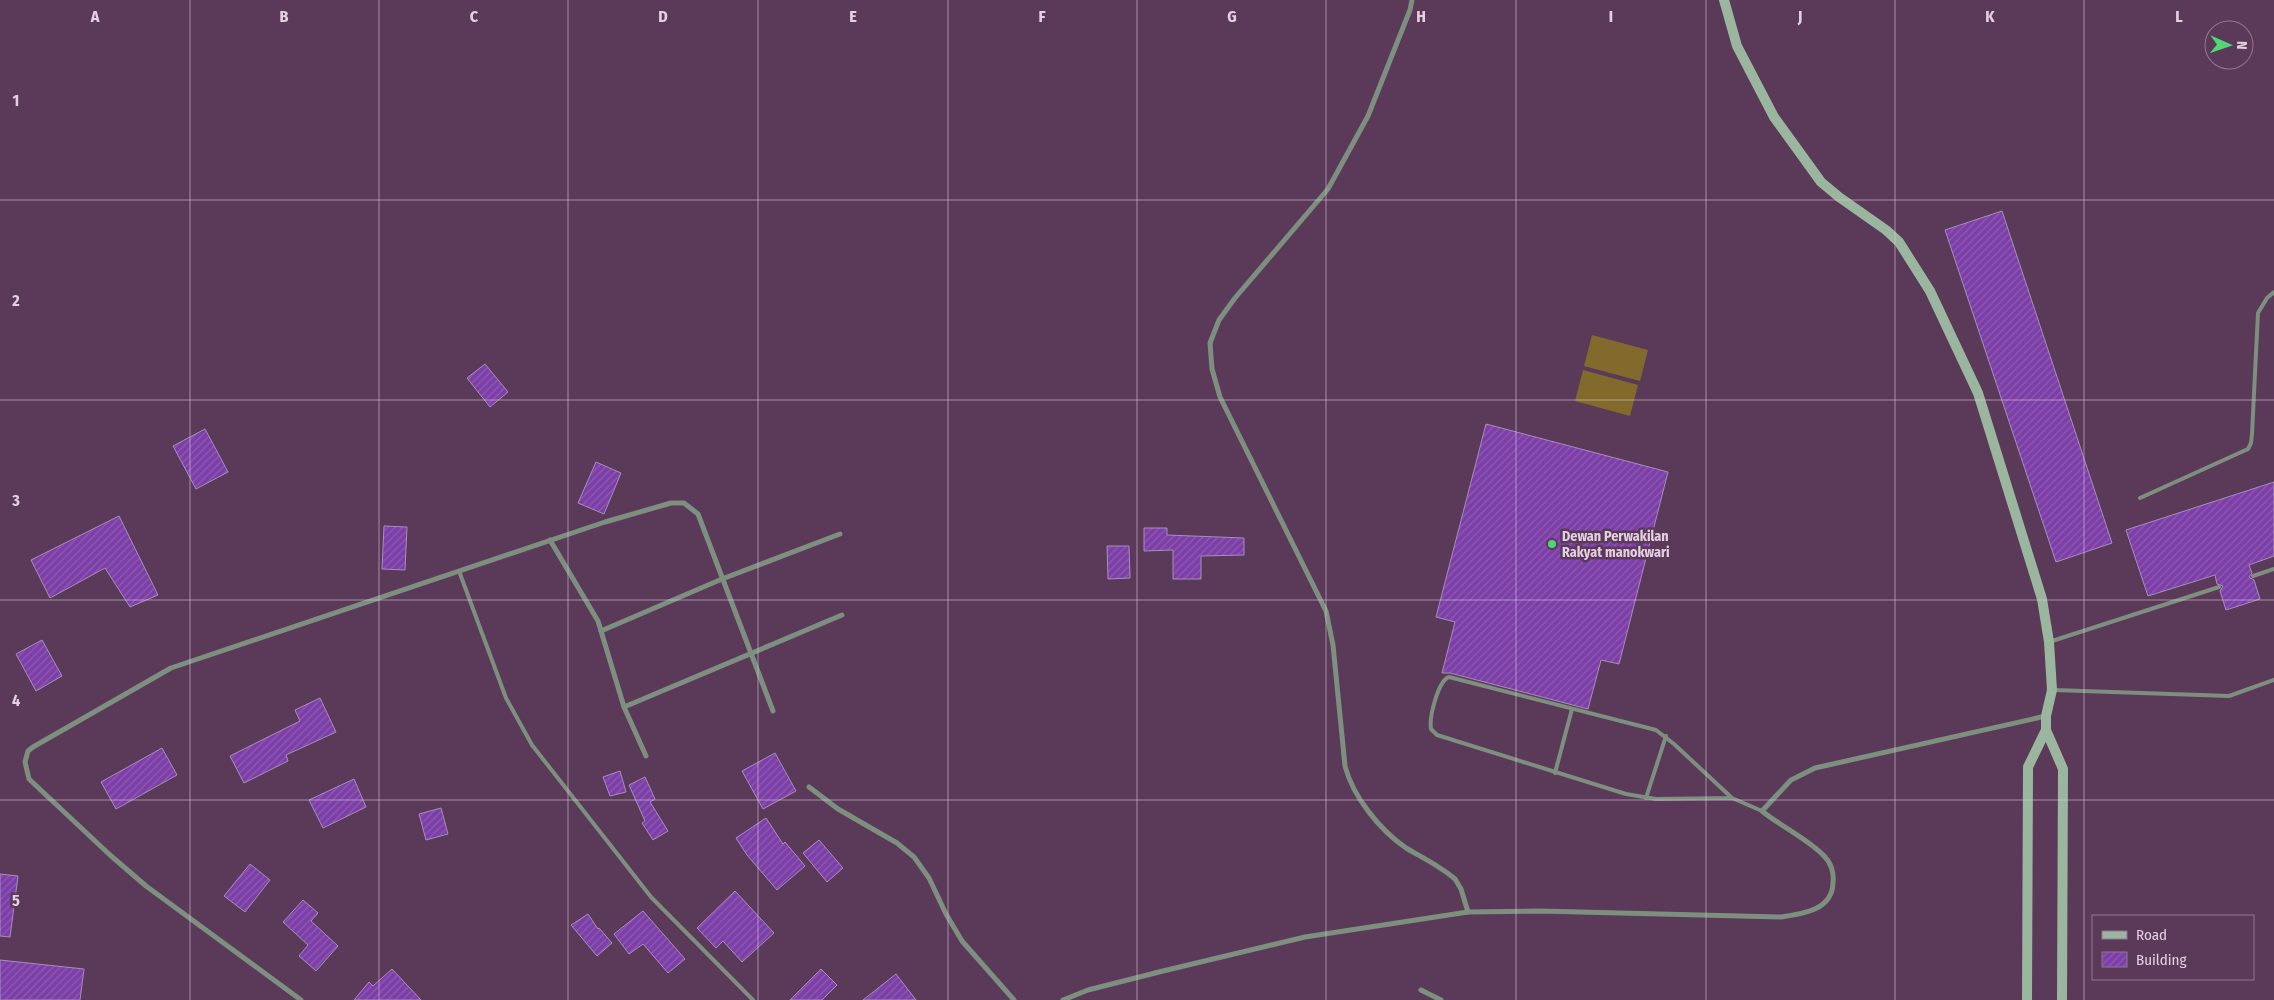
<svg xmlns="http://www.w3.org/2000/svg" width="2274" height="1000" viewBox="0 0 2274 1000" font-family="'Fira Sans Condensed',sans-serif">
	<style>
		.pitch { fill: #816a2c }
		.building { fill: url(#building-hatch); stroke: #a68fba }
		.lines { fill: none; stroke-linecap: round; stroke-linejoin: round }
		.lane { stroke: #7d8f7f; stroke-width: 4 }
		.street { stroke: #7d8f7f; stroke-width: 5 }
		.secondary { stroke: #9ab69e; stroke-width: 10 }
		.grid { fill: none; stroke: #e4d0e2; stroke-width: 1; stroke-opacity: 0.55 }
		.poi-dot { fill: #52d673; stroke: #5b3a59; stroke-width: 2 }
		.labels { text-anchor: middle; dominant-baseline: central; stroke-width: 5; stroke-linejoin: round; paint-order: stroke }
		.poi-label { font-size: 14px; font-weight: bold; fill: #e4d0e2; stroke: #5b3a59; text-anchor: start }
		.grid-label { font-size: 16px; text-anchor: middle; font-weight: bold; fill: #e4d0e2; stroke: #5b3a59; stroke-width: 5; stroke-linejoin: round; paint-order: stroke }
	</style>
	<defs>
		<pattern id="building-hatch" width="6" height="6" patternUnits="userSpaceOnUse" patternTransform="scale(1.25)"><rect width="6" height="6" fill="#7c3fa7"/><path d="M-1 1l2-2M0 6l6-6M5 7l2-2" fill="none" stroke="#8e5ab3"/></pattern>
	</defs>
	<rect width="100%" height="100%" fill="#5b3a59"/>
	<!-- pitch -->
	<g class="pitch">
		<path d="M 1592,335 L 1648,350 L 1640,381 L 1584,366 Z"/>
		<path d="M 1583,370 L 1638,385 L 1630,416 L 1575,401 Z"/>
	</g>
	<!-- building -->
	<g class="building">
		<path d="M 2002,211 L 2112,543 L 2056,562 L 1945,230 Z"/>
		<path d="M 485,364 L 508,392 L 490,407 L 467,378 Z"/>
		<path d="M 1486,424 L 1668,472 L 1619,664 L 1601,660 L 1588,709 L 1450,673 L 1442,673 L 1455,622 L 1436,617 Z"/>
		<path d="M 205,429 L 228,472 L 196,489 L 173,446 Z"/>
		<path d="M 596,462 L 621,473 L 604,514 L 578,503 Z"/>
		<path d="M 2274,482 L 2274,556 L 2249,565 L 2252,573 L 2249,577 L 2254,580 L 2260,599 L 2226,610 L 2220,591 L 2223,586 L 2217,584 L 2215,575 L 2148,596 L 2126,530 Z"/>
		<path d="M 119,516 L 158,595 L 130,607 L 105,568 L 50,598 L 31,560 Z"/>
		<path d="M 384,526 L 407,527 L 405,570 L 382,569 Z"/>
		<path d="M 1144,528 L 1167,528 L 1167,535 L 1244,538 L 1244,555 L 1201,556 L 1201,579 L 1173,579 L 1173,550 L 1144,551 Z"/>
		<path d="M 1107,546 L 1129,546 L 1130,578 L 1108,579 Z"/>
		<path d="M 42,640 L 62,676 L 36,691 L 16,654 Z"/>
		<path d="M 320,698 L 336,732 L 286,755 L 288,761 L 244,783 L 230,756 L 300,721 L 295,710 Z"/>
		<path d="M 162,748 L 177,775 L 116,809 L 101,782 Z"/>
		<path d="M 775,753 L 796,791 L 763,809 L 742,771 Z"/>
		<path d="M 620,771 L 626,792 L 610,796 L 603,777 Z"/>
		<path d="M 645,777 L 655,799 L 650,802 L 668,831 L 653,840 L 642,823 L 645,821 L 629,785 Z"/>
		<path d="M 354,779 L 366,807 L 323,828 L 309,800 Z"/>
		<path d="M 441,808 L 448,834 L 426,840 L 419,814 Z"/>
		<path d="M 766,818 L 783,844 L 785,842 L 805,866 L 777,890 L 747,855 L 736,838 Z"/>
		<path d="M 819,840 L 843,868 L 827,882 L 803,853 Z"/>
		<path d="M 250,864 L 270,880 L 245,912 L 224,896 Z"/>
		<path d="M 0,874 L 18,876 L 10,937 L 0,936 Z"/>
		<path d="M 735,891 L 774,933 L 742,962 L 723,941 L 716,948 L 697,928 Z"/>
		<path d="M 303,900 L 318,913 L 311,921 L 338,946 L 316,971 L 299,956 L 308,945 L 283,922 Z"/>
		<path d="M 643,911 L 685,959 L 668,973 L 643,944 L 629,954 L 614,934 Z"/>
		<path d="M 588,914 L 598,929 L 599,928 L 612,943 L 597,956 L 571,925 Z"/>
		<path d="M 0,960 L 84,969 L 80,1000 L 0,1000 Z"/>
		<path d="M 392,969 L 421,1000 L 354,1000 L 369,982 L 373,986 Z"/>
		<path d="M 821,969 L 837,985 L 822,1000 L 790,1000 Z"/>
		<path d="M 896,974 L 916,1000 L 863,1000 Z"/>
	</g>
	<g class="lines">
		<!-- lane -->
		<g class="lane">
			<path d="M 2140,498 L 2248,449 L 2251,443 L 2252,434 L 2258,313 L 2267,298 L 2274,292"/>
			<path d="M 459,571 L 506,698 L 532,745 L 651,897 L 753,1000"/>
			<path d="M 2253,576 L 2274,569"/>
			<path d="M 2049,642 L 2219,587"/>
			<path d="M 2054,690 L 2229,696 L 2274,680"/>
			<path d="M 1555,773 L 1572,709"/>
			<path d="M 1646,798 L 1666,736"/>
			<path d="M 1732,798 L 1656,799 L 1626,794 L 1437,735 L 1431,729 C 1429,717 1438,681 1449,677 L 1656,730 L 1674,744 L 1732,798 L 1762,811"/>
		</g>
		<!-- street -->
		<g class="street">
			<path d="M 1412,0 L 1410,10 L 1368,116 L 1328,189 L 1235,298 L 1219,320 L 1210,343 L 1212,369 L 1220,397 L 1326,611 L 1333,645 L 1345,766 C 1353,797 1380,830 1406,848 C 1423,858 1440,866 1455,879 L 1461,889 L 1468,912"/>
			<path d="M 550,540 L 598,621 L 624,707 L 646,756"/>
			<path d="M 601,631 L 722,579 L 840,534"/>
			<path d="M 624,707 L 842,615"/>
			<path d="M 809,787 L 838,809 L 897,843 L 914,857 L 929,878 L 946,914 L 962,941 L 1014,1000"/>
			<path d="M 1421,990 L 1441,1000"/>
			<path d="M 301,1000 L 146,886 L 110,855 L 29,779 L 25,762 L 28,751 L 33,747 L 171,668 L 605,522 L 671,503 L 684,503 L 698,514 L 773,711"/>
			<path d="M 1063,1000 L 1088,990 L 1163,971 L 1305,937 L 1468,912 L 1540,911 L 1781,917 C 1803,914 1833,910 1833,882 C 1834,873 1831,863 1825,857 C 1810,840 1780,826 1762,811 L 1791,780 L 1815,768 L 2046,716"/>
		</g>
		<!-- secondary -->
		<g class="secondary">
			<path d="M 1724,0 L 1737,46 L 1774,117 L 1821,182 L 1839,197 L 1886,230 L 1899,242 L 1930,291 L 1978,393 L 2042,599 L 2049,642 L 2052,690 L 2046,716 L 2046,730 L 2063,769 L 2062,1000"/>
			<path d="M 2027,1000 L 2028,767 L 2046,730"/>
		</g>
	</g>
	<!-- grid -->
	<path class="grid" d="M 190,0 L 190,1000M 379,0 L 379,1000M 568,0 L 568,1000M 758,0 L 758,1000M 948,0 L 948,1000M 1137,0 L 1137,1000M 1326,0 L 1326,1000M 1516,0 L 1516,1000M 1706,0 L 1706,1000M 1895,0 L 1895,1000M 2084,0 L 2084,1000M 0,200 L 2274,200M 0,400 L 2274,400M 0,600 L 2274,600M 0,800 L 2274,800"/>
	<!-- markers -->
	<circle class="poi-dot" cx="1552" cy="544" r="5"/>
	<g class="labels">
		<!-- poi labels -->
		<g class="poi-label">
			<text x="1562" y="536">Dewan Perwakilan<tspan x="1562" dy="16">Rakyat manokwari</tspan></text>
		</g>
	</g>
	<g class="grid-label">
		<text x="95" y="22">A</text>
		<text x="284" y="22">B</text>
		<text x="474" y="22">C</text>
		<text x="663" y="22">D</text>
		<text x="853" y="22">E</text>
		<text x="1042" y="22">F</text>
		<text x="1232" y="22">G</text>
		<text x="1421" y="22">H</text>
		<text x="1611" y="22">I</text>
		<text x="1800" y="22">J</text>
		<text x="1990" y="22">K</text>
		<text x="2179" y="22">L</text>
		<text x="16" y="106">1</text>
		<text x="16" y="306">2</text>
		<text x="16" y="506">3</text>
		<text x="16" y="706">4</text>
		<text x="16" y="906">5</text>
	</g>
	<!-- legend -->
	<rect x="2092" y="915" width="162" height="65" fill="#5b3a59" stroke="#927690"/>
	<rect x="2102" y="931" width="25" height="8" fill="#9ab69e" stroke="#927690"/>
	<text x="2136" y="940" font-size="15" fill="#e4d0e2">Road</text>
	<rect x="2102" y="952" width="25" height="15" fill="url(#building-hatch)" stroke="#927690"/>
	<text x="2136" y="965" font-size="15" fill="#e4d0e2">Building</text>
	<!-- north arrow -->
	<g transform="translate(2229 45) rotate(92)"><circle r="24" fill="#5b3a59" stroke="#927690"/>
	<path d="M0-4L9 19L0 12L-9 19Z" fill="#52d673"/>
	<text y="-8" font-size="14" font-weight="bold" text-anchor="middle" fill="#e4d0e2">N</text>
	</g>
</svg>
